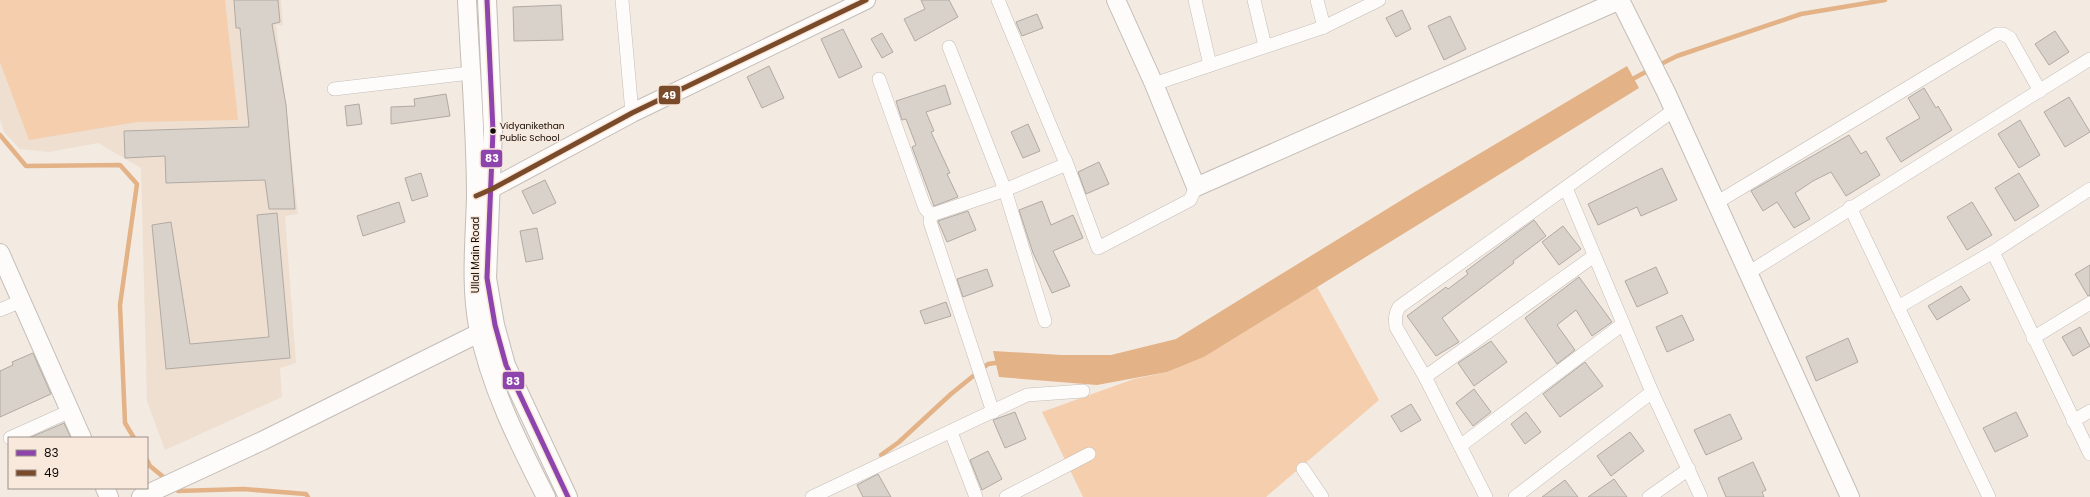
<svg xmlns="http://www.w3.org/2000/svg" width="2090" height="497" viewBox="0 0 2090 497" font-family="Poppins,sans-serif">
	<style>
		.built { fill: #eedfd1 }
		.green { fill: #f4cead }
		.water { fill: #e3b286 }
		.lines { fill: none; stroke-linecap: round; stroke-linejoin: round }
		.stream { stroke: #e3b286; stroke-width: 4.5 }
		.building { fill: #d9d2cb; stroke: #b0aaa3 }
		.street-casing { stroke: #c4bdb7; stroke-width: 14 }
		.secondary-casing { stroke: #c4bdb7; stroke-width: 20 }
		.street { stroke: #fdfcfb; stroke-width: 13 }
		.secondary { stroke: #fdfcfb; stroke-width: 18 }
		.bus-1-casing { stroke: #f9e9dc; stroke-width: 8 }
		.bus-2-casing { stroke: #f9e9dc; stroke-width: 8 }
		.bus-1 { stroke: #8e44ad; stroke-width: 5 }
		.bus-2 { stroke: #7a4b2a; stroke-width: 5 }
		.bus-dot { fill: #0f0a07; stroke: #f9e9dc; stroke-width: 1.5 }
		.labels { text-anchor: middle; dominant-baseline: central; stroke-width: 3; stroke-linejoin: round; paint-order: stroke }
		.bus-label { font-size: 9px; fill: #0f0a07; stroke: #f9e9dc; text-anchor: start }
		.street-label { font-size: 10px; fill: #0f0a07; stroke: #f9e9dc }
		.line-badge { stroke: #f9e9dc; stroke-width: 1.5 }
		.badge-label { font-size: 11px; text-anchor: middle; font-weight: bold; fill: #fff }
	</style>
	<rect width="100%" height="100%" fill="#f3eae2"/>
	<!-- built -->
	<path class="built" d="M 0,0 L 281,0 L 283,26 L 276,24 L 298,214 L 285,216 L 296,363 L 280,368 L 282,397 L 165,450 L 147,401 L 141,168 L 98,143 L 49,152 L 20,149 L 4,132 L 0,119 Z"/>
	<!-- green -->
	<g class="green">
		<path d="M 0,0 L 225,0 L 238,120 L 137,122 L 29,140 L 0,62 Z"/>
		<path d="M 1317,287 L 1379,400 L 1266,497 L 1083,497 L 1042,412 L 1134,379 L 1167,372 L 1204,357 Z"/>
	</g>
	<!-- water -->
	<path class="water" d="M 1627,66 L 1639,88 L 1204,357 L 1167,372 L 1097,385 L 999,377 L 993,351 L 1062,355 L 1111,355 L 1176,339 L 1413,193 Z"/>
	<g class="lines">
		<!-- stream -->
		<g class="stream">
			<path d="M 1657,66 L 1677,56 L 1801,14 L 1885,0"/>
			<path d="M 1629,81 L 1651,69"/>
			<path d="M 0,135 L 26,166 L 120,165 L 137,184 L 120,305 L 125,423 L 134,438"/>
			<path d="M 881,455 L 899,442 L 951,394 L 988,364 L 1002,362"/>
			<path d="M 147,460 L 150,466 L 167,480"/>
			<path d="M 174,487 L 178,491 L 243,489 L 306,494 L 308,497"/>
		</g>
	</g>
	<!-- building -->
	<g class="building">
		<path d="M 234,0 L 278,0 L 280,22 L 272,24 L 286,105 L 295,209 L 269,209 L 265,180 L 166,183 L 165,156 L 125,158 L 124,131 L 249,127 L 240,28 L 236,28 Z"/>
		<path d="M 921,0 L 949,0 L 958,17 L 915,41 L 904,19 L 925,9 Z"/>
		<path d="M 561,5 L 563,40 L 514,41 L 513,7 Z"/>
		<path d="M 1402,10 L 1411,29 L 1396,37 L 1386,18 Z"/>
		<path d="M 1037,14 L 1043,28 L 1022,36 L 1016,22 Z"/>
		<path d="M 1450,16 L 1466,49 L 1444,60 L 1428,26 Z"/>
		<path d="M 843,29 L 862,67 L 839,78 L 821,39 Z"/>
		<path d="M 2055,31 L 2069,52 L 2049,65 L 2035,44 Z"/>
		<path d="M 882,33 L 893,52 L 882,58 L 871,39 Z"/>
		<path d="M 769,66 L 784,98 L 762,108 L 747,77 Z"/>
		<path d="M 945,85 L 951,104 L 926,112 L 934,131 L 931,132 L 950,173 L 947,174 L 958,197 L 934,206 L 912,147 L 916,145 L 906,119 L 902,120 L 896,101 Z"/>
		<path d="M 1924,88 L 1936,108 L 1938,106 L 1952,130 L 1901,162 L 1886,138 L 1920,118 L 1908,98 Z"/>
		<path d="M 446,94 L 450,116 L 391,124 L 391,107 L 415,106 L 414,99 Z"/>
		<path d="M 2069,97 L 2090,132 L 2065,147 L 2044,112 Z"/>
		<path d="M 359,104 L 362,124 L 347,126 L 345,106 Z"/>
		<path d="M 2020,120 L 2040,155 L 2019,168 L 1998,134 Z"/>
		<path d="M 1028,124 L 1040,151 L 1023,158 L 1011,132 Z"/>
		<path d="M 1849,135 L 1861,154 L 1866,151 L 1880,175 L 1846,196 L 1831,172 L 1813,181 L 1795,193 L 1810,219 L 1794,228 L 1777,202 L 1763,211 L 1751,191 Z"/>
		<path d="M 1099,162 L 1109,184 L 1086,194 L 1078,172 Z"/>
		<path d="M 1662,168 L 1677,200 L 1641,216 L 1637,207 L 1598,225 L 1588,204 Z"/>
		<path d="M 421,173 L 428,196 L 412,201 L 405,178 Z"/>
		<path d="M 2019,173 L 2039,206 L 2015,221 L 1995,188 Z"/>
		<path d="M 545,180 L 556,203 L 533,214 L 522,191 Z"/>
		<path d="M 1042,201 L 1051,225 L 1073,215 L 1083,238 L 1053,251 L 1070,286 L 1052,293 L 1033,253 L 1019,210 Z"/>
		<path d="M 399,202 L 405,222 L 363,236 L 357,216 Z"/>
		<path d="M 1972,202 L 1992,235 L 1967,250 L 1947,217 Z"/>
		<path d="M 968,211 L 976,230 L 947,242 L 938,221 Z"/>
		<path d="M 277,213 L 290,358 L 166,369 L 152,225 L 171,222 L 190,344 L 269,337 L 257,215 Z"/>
		<path d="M 1534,220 L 1546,236 L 1513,261 L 1514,263 L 1442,318 L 1459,342 L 1436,356 L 1407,316 L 1446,287 L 1448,289 L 1468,274 L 1466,271 Z"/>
		<path d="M 1563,226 L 1581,249 L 1559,265 L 1542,242 Z"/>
		<path d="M 537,228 L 543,259 L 526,262 L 520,231 Z"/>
		<path d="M 2090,265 L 2090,295 L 2088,296 L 2075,274 Z"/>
		<path d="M 1656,267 L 1668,293 L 1637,307 L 1625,281 Z"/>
		<path d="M 987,269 L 993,286 L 963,297 L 957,279 Z"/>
		<path d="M 1579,277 L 1612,322 L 1592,336 L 1576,310 L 1557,325 L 1575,350 L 1557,364 L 1525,318 Z"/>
		<path d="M 1961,286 L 1970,300 L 1937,320 L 1928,306 Z"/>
		<path d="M 946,302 L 951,316 L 925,324 L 920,311 Z"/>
		<path d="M 1682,315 L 1694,340 L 1667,352 L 1656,327 Z"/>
		<path d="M 2080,327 L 2090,346 L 2073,356 L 2062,337 Z"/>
		<path d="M 1848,338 L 1858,362 L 1816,381 L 1806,357 Z"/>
		<path d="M 1491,341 L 1507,362 L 1474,386 L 1458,363 Z"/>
		<path d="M 33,353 L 51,394 L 0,417 L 0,371 L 13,365 L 12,362 Z"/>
		<path d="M 1585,362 L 1603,386 L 1560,417 L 1543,394 Z"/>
		<path d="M 1474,389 L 1491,412 L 1473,426 L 1456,403 Z"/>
		<path d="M 1411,404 L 1421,420 L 1401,432 L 1391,416 Z"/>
		<path d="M 1015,412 L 1026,439 L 1005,448 L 993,420 Z"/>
		<path d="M 1526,412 L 1541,432 L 1525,444 L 1511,424 Z"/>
		<path d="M 2016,412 L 2028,436 L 1995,452 L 1983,428 Z"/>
		<path d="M 1730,414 L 1742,439 L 1706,455 L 1694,430 Z"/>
		<path d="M 64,423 L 71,438 L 29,438 Z"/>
		<path d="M 1630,432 L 1644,451 L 1611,476 L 1597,456 Z"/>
		<path d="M 988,451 L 1002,479 L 982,490 L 970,460 Z"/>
		<path d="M 1753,462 L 1766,490 L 1762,492 L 1764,497 L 1726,497 L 1718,478 Z"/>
		<path d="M 878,474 L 891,497 L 863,497 L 857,485 Z"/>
		<path d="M 1614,479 L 1627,497 L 1588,497 Z"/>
		<path d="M 1565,480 L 1578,497 L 1542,497 Z"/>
	</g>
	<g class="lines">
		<defs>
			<g id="street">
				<path d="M 622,0 L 632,113"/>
				<path d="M 1195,0 L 1210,65"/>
				<path d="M 1254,0 L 1265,46"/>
				<path d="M 1317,0 L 1324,27"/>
				<path d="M 949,47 L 1005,190 L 1045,321"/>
				<path d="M 879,79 L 925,208 L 931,215 L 930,222 L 993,412"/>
				<path d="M 1154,84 L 1324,27 L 1379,0"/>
				<path d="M 334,89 L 470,73"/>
				<path d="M 1065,159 L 1098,248 L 1190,200 L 1196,187"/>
				<path d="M 1566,188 L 1652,392 L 1701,497"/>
				<path d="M 1716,203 L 1997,34 L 2003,34 L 2010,38 L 2040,91"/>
				<path d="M 1850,207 L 1989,497"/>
				<path d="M 931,215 L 1005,190 L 1062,166 L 1065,161 L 998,0"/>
				<path d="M 1993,252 L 2090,454"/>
				<path d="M 1748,273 L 2090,59"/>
				<path d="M 1898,307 L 1993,252 L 2090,189"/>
				<path d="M 0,310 L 21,301"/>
				<path d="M 2033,338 L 2090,303"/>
				<path d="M 1425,377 L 1594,256"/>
				<path d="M 2073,421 L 2090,411"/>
				<path d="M 951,432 L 976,497"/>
				<path d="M 10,438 L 70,411"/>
				<path d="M 1460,446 L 1623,324"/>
				<path d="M 1303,469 L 1322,497"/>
				<path d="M 812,497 L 1027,395 L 1083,391"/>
				<path d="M 1006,497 L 1089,454"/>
				<path d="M 1486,497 L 1425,377 L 1396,327 C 1395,319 1395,314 1399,307 L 1674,110"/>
				<path d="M 1515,497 L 1652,392"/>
				<path d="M 1649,497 L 1689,469"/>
			</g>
			<g id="secondary">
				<path d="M 467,0 C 470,65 476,131 476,196 C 475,239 470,284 478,326 C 490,387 518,442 546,497"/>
				<path d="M 487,0 L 493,131 L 487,278 L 495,325 L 506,365 L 568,497"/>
				<path d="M 1116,0 L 1154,84 L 1196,187 L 1620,0 L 1666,92 L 1850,497"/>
				<path d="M 483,193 L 632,113 L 866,0"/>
				<path d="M 0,253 L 82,438"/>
				<path d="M 105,488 L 109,497"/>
				<path d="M 141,497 L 262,441 L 489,328"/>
			</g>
		</defs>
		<!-- street casing -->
		<use href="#street" class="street-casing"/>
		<!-- secondary casing -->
		<use href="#secondary" class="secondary-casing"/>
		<!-- street -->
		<use href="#street" class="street"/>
		<!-- secondary -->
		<use href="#secondary" class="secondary"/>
		<defs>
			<path id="bus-1" d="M 487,0 L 493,131 L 487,278 L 495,325 L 506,365 L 568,497"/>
			<path id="bus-2" d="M 476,196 L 492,189 L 632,113 L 866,0"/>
		</defs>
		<!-- bus-1 casing -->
		<use href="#bus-1" class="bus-1-casing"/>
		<!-- bus-2 casing -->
		<use href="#bus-2" class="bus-2-casing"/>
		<!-- bus-1 -->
		<use href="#bus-1" class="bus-1"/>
		<!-- bus-2 -->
		<use href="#bus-2" class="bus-2"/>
	</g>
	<!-- markers -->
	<circle class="bus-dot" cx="493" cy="131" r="3.5"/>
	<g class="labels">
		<!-- bus labels -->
		<g class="bus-label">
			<text x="500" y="126">Vidyanikethan<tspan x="500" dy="12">Public School</tspan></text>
		</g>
		<!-- street labels -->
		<g class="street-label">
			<text transform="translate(475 255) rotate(-90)">Ullal Main Road</text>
		</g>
	</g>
	<g class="line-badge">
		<rect x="658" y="85" width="23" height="20" rx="4" fill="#7a4b2a"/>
		<rect x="480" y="149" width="23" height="19" rx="4" fill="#8e44ad"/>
		<rect x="502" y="371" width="23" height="19" rx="4" fill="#8e44ad"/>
	</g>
	<g class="badge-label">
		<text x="669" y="99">49</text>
		<text x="492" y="162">83</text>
		<text x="513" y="385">83</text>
	</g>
	<!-- legend -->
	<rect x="8" y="437" width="140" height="52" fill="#f9e9dc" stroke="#9b9087"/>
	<rect x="16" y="450" width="20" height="6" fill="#8e44ad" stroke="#9b9087"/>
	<text x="44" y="457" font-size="12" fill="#0f0a07">83</text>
	<rect x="16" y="470" width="20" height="6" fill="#7a4b2a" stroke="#9b9087"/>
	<text x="44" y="477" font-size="12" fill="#0f0a07">49</text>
</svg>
